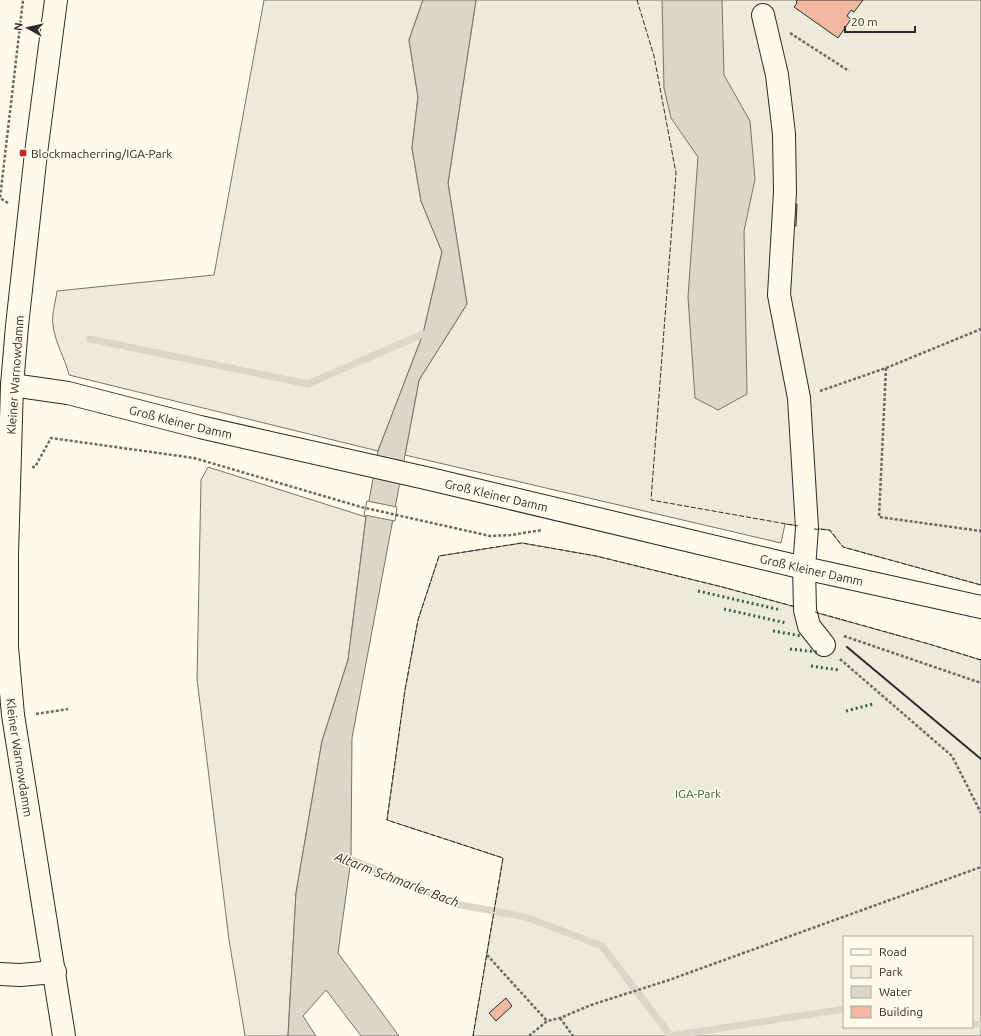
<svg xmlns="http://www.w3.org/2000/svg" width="981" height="1036" viewBox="0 0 981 1036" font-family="Ubuntu,sans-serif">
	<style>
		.green { fill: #ecebdb; stroke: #74746e; fill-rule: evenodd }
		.water { fill: #d8d7c9; stroke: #74746e }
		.pier { fill: #fdfbea; stroke: #74746e }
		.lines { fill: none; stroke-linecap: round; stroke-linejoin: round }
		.stream { stroke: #d8d7c9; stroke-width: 7 }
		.building { fill: #f2b8a0; stroke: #2b2b2b }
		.minor-casing { stroke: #2b2b2b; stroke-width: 24 }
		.path { stroke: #6a6964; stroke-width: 2.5; stroke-dasharray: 3 2; stroke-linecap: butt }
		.minor { stroke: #fdfbea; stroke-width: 22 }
		.hedge { stroke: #34623c; stroke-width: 3; stroke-dasharray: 2 3; stroke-linecap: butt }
		.fence { stroke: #2b2b2b; stroke-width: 1; stroke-dasharray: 5 2; stroke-linecap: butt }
		.wall { stroke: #2b2b2b; stroke-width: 2 }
		.poi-dot { fill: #c62828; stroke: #fdfbea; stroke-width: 1.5 }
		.labels { text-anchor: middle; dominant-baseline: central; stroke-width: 3; stroke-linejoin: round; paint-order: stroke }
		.poi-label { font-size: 12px; fill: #2b2b2b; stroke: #fdfbea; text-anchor: start }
		.street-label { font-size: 12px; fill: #2b2b2b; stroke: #fdfbea }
		.park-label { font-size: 12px; fill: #34623c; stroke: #fdfbea }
		.water-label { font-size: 13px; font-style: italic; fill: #2b2b2b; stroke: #fdfbea }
	</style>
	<rect width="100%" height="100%" fill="#fdfbea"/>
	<!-- green -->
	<g class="green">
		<path d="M 264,0 L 423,0 L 409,40 L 418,97 L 412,148 L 421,201 L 442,252 L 423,334 L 378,451 L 69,375 C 65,358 55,343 53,325 C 51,316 56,300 57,291 L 214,275 Z"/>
		<path d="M 476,0 L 981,0 L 981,585 L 843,547 L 829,530 L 785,524 L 781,543 L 405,455 L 419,380 L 467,304 L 448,183 Z"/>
		<path d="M 208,467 L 366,517 L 348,660 L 322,741 L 296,893 L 288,1036 L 245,1036 L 229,940 L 197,679 L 201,480 Z"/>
		<path d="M 522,543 L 596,556 L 723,587 L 929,644 L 981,660 L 981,1036 L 473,1036 L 503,858 L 387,820 L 405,690 L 418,620 L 439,556 ZM 844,937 L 972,937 L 972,1027 L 844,1027 Z"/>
	</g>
	<!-- water -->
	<g class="water">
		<path d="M 423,0 L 476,0 L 448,183 L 467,304 L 419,380 L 352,738 L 351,859 L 338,953 L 399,1036 L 361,1036 L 326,990 L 303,1016 L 316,1036 L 288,1036 L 296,893 L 322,741 L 348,660 L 366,517 L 378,451 L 423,334 L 442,252 L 421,201 L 412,148 L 418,97 L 409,40 Z"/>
		<path d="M 662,0 L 722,0 L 724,75 L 750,121 L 755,179 L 744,231 L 747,394 L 718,410 L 695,398 L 688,297 L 698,157 L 671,118 L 664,88 Z"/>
	</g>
	<!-- pier -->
	<path class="pier" d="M 367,501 L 397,507 L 395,521 L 364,515 Z"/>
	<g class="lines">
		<!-- stream -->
		<g class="stream">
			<path d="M 90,339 L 308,384 L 423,334 L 432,336"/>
			<path d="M 343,856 L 456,904 L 525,917 L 602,946 L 671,1036 L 844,1009"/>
			<path d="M 972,1024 L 981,1025"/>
		</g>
	</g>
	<!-- building -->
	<g class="building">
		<path d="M 796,0 L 863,0 L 854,12 L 851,10 L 847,16 L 851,19 L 838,38 L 794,7 L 797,3 Z"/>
		<path d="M 787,204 L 797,204 L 796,226 L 786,225 Z"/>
		<path d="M 506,998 L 512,1006 L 496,1021 L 489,1013 Z"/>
	</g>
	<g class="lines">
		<defs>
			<g id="minor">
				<path id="s1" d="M 56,0 L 36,153 L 17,326 L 12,385 L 7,554 L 7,647 L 13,715 L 64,1036"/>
				<path d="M 763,15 L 777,75 L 784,134 L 785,192 L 779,295 L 799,398 L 807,528 L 804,568 L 805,610 L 809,626 L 824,645"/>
				<path id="s2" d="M 12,385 L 68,393 L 200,427 L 430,479 L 804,568 L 981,607"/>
				<path d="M 0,974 L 20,975 L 55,972"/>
			</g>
		</defs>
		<!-- minor casing -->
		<use href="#minor" class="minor-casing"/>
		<!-- path -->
		<g class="path">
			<path d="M 790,33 L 849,71"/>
			<path d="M 8,203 L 0,198 L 23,0"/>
			<path d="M 886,368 L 879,517 L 981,531"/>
			<path d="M 820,391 L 886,368 L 981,329"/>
			<path d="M 32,467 L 35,467 L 51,438 L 194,458 L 361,507 L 490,536 L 511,535 L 542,530"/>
			<path d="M 844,636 L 981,683"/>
			<path d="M 840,659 L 952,756 L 981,813"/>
			<path d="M 36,714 L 68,709"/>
			<path d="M 487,955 L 547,1021"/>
			<path d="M 560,1018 L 573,1036"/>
			<path d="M 529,1036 L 547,1021 L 560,1018 L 591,1005 L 669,980 L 981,867"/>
		</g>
		<!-- minor -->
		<use href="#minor" class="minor"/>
		<!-- hedge -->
		<g class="hedge">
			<path d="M 698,591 L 781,610"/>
			<path d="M 724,609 L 786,623"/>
			<path d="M 773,631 L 802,636"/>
			<path d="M 790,649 L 817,652"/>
			<path d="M 811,666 L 839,670"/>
			<path d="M 846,711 L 873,704"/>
		</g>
		<!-- fence -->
		<g class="fence">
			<path d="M 637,0 L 654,56 L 676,173 L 651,500 L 798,526"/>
			<path d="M 814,529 L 830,530 L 843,547 L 981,585"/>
			<path d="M 815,612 L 929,644 L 981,660"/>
			<path d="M 473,1036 L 503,858 L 387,820 L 405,690 L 418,620 L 439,556 L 522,543 L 596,556 L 722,587 L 796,607"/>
		</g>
		<!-- wall -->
		<path class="wall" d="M 847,647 L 981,759"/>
	</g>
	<!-- markers -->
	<rect class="poi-dot" x="19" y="149" width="8" height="8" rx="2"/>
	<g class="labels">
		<!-- poi labels -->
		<g class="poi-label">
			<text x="31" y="153">Blockmacherring/IGA-Park</text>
		</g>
		<!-- street labels -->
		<g class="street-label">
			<text transform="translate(15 375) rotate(-86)">Kleiner Warnowdamm</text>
			<text stroke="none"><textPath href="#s2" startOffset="173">Groß Kleiner Damm</textPath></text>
			<text stroke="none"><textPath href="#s2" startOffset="497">Groß Kleiner Damm</textPath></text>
			<text stroke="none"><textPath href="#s2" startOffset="821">Groß Kleiner Damm</textPath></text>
			<text stroke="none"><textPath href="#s1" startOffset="761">Kleiner Warnowdamm</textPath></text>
		</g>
		<!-- park labels -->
		<g class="park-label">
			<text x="698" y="793">IGA-Park</text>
		</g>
		<!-- water labels -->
		<g class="water-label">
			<text transform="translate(397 879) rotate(21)">Altarm Schmarler Bach</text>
		</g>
	</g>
	<!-- legend -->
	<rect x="843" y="936" width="130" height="92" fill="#fdfbea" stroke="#a9a89e"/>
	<rect x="851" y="949" width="20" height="6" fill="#fdfbea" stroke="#a9a89e"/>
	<text x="879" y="956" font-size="12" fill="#2b2b2b">Road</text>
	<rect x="851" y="966" width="20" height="12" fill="#ecebdb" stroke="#a9a89e"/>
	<text x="879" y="976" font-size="12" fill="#2b2b2b">Park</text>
	<rect x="851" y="986" width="20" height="12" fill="#d8d7c9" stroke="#a9a89e"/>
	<text x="879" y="996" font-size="12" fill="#2b2b2b">Water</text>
	<rect x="851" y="1006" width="20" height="12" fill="#f2b8a0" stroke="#a9a89e"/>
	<text x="879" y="1016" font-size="12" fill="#2b2b2b">Building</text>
	<!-- north arrow -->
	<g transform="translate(28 28) rotate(278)" stroke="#fdfbea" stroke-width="3" paint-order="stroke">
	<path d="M0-3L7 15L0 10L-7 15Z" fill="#2b2b2b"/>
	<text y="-6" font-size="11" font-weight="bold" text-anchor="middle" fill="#2b2b2b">N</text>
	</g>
	<!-- scale -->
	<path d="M845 26v6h70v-6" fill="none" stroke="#2b2b2b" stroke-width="2"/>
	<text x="851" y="26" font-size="12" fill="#2b2b2b" stroke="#fdfbea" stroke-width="3" paint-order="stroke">20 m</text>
</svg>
